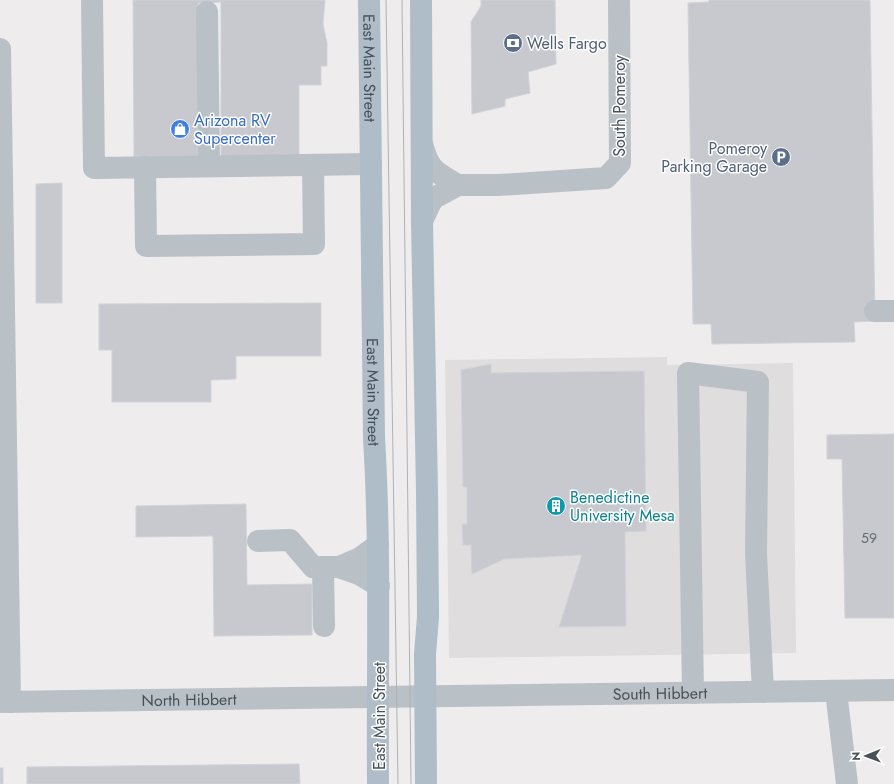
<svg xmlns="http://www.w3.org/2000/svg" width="894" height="784" viewBox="0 0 894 784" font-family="Jost,sans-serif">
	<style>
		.education { fill: #dfdddd }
		.building { fill: #c7c9ce; stroke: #d0d3d7 }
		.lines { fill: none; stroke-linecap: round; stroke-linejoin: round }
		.minor { stroke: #b9c1c7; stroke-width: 22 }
		.major { stroke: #aebdc8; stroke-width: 22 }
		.tram { stroke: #afb2b6; stroke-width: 1 }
		.labels { text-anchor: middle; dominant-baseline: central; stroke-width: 3; stroke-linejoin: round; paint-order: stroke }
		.number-label { font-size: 14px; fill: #666e75 }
		.service-label { font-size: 16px; fill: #4e5e75; stroke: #fff; text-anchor: start }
		.street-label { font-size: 16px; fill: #465057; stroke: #fff }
		.shop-label { font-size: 16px; fill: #366cbe; stroke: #fff; text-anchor: start }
		.culture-label { font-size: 16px; fill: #0d838f; stroke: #fff; text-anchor: start }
	</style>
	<rect width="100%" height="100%" fill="#eeecec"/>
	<!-- education -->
	<path class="education" d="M 667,357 L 667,365 L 793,363 L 796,653 L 449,658 L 445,360 Z"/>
	<!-- building -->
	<g class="building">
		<path d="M 133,0 L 325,0 L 323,24 L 327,43 L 327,66 L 321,66 L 321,85 L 299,85 L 299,157 L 221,157 L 221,2 L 198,3 L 198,156 L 134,157 Z"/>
		<path d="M 481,0 L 555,0 L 556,64 L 528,72 L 530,93 L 505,99 L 505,106 L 472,114 L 471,22 L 481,6 Z"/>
		<path d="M 709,0 L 870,0 L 875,321 L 854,322 L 855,342 L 712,344 L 711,324 L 693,324 L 688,3 L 709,2 Z"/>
		<path d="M 62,183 L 62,303 L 36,303 L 36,184 Z"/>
		<path d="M 321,303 L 321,356 L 236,356 L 236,379 L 211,380 L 211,402 L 112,402 L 112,350 L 99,350 L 99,304 Z"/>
		<path d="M 491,364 L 491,373 L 644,371 L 646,531 L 625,532 L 626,626 L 559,627 L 582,555 L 504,559 L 472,574 L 471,545 L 463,545 L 462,524 L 467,524 L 467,487 L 463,487 L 461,370 Z"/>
		<path d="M 894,434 L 894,618 L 845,618 L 842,459 L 827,459 L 827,435 Z"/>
		<path d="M 246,504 L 247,585 L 312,584 L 312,635 L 214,636 L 213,536 L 136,537 L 136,506 Z"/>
		<path d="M 299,764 L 300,784 L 27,784 L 27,767 Z"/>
		<rect x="0" y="768" width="3" height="16"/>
	</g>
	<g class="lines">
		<!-- minor -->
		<g class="minor">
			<path d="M 92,0 L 94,168 L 371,164"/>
			<path d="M 207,12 L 209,166"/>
			<path d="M 0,49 L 10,702"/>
			<path d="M 422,144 C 430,171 434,171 458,185"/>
			<path d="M 145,167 L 146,246 L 314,244 L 313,165"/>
			<path d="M 422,221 L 430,204 L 434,198 L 458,185 L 499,185 L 606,178 L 620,163 L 619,0"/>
			<path d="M 875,311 L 894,311"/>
			<path d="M 258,541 L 290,540 L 313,567 L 339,567 L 359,574 L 379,586"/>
			<path d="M 323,567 L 324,626"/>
			<path d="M 339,567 L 360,558 L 378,545"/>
			<path d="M 836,691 L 847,784"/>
			<path d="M 693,693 L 688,373 L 758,382 L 756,554 L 763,692"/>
			<path id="s1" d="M 0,702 L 894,690"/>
		</g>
		<!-- major -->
		<g class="major">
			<path id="s2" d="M 369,0 L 374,438 C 381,553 377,668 378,784"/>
			<path d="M 421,0 L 422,221 L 427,493 L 428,617 L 425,654 L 426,784"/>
		</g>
		<!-- tram -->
		<g class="tram">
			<path d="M 386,0 L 398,784"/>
			<path d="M 402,0 L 411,784"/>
		</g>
	</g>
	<!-- icons -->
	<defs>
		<symbol id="bank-disc" viewBox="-11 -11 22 22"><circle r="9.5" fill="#5c6f8a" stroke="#fff"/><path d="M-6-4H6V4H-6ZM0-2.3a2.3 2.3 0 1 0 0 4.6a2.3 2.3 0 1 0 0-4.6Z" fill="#fff"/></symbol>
		<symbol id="shop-disc" viewBox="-11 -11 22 22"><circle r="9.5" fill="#3f7fe0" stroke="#fff"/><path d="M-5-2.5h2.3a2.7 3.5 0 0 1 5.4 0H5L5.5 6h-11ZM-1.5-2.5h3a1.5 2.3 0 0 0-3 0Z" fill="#fff"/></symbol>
		<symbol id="parking-disc" viewBox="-11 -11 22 22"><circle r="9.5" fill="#5c6f8a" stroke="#fff"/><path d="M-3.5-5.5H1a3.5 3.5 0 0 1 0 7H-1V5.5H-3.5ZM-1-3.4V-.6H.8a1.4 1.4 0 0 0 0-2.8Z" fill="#fff"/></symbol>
		<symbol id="building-disc" viewBox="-11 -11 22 22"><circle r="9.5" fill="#0f9aa8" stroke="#fff"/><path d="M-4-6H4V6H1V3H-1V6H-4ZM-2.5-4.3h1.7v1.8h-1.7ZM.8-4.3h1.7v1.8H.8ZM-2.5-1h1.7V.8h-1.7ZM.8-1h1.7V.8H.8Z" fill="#fff"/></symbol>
	</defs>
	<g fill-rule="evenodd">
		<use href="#bank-disc" x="502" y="32" width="22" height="22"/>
		<use href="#shop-disc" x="169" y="118" width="22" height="22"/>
		<use href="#parking-disc" x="770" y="146" width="22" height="22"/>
		<use href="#building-disc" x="545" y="495" width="22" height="22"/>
	</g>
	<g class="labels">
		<!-- number labels -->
		<g class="number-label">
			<text x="869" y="538">59</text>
		</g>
		<!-- service labels -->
		<g class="service-label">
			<text x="527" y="43">Wells Fargo</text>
			<text x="767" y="148" text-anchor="end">Pomeroy<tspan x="767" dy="18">Parking Garage</tspan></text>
		</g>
		<!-- street labels -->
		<g class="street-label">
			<text stroke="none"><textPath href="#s2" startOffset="68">East Main Street</textPath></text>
			<text transform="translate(619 106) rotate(-90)">South Pomeroy</text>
			<text stroke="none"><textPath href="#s2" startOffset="392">East Main Street</textPath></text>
			<text stroke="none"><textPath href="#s1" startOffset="660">South Hibbert</textPath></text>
			<text stroke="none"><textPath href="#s1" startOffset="189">North Hibbert</textPath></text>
			<text transform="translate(379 716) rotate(-90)">East Main Street</text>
		</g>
		<!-- shop labels -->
		<g class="shop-label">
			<text x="194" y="120">Arizona RV<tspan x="194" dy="18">Supercenter</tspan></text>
		</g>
		<!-- culture labels -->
		<g class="culture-label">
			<text x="570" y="497">Benedictine<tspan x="570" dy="18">University Mesa</tspan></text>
		</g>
	</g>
	<!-- north arrow -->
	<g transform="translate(866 756) rotate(269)" stroke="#ffffff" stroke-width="3" paint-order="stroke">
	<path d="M0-3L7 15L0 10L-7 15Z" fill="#465057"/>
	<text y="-6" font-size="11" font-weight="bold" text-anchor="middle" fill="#465057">N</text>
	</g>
</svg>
